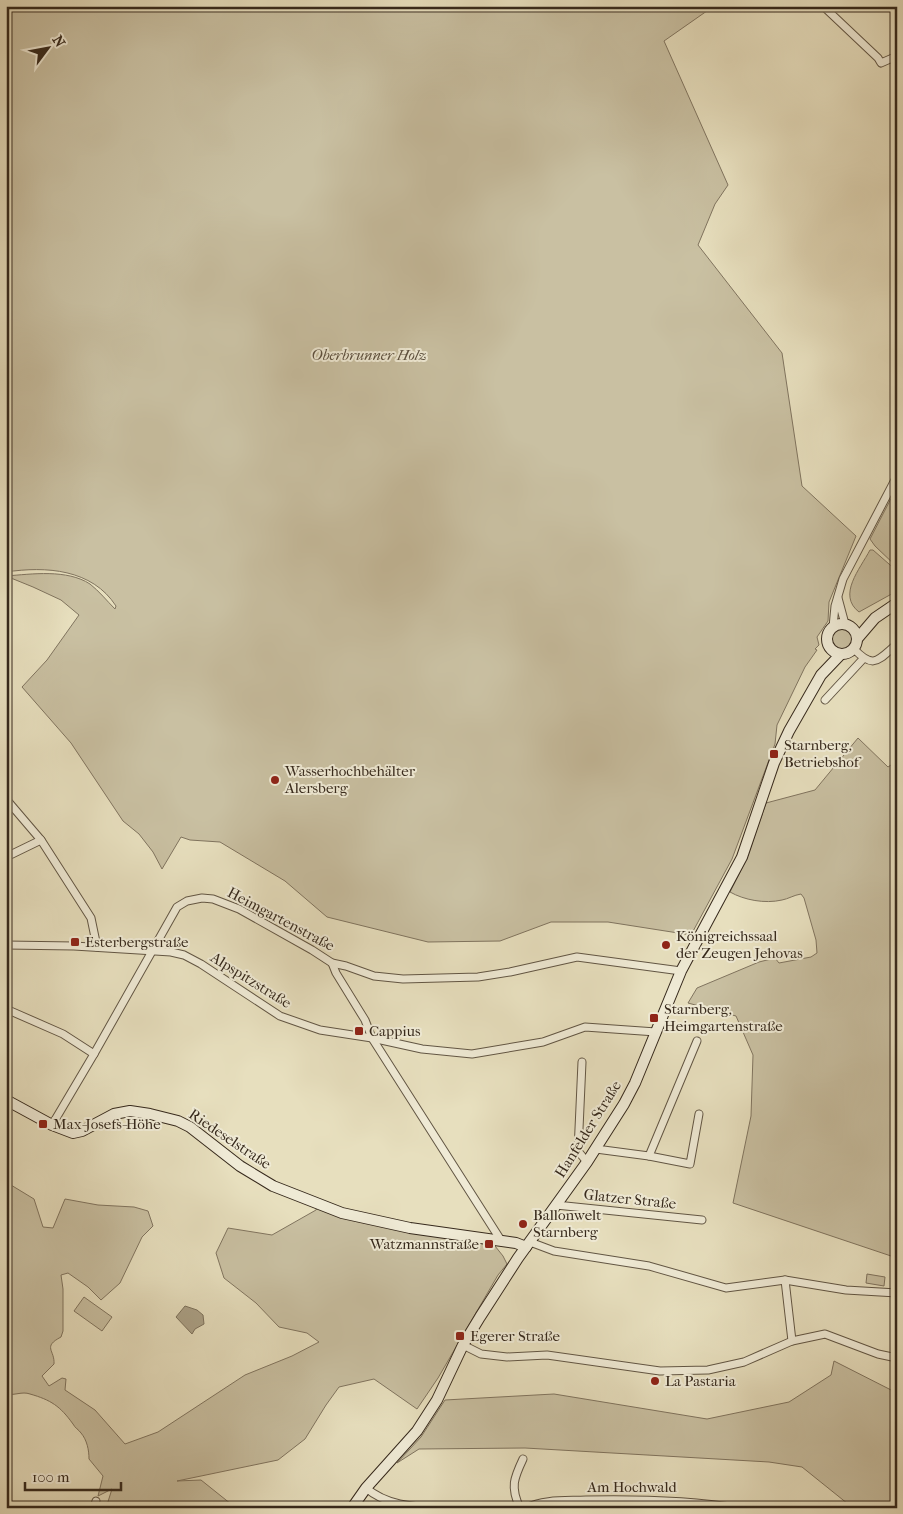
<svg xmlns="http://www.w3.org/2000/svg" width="903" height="1514" viewBox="0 0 903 1514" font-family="'IM FELL French Canon',serif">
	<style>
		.green { fill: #c9c0a2; stroke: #80745f }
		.water { fill: #aba187; stroke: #7c715c }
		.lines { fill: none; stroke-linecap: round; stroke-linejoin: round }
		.street-casing { stroke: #625644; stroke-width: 9 }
		.secondary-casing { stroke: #36291c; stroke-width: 12 }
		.street { stroke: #efead5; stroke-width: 7 }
		.secondary { stroke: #efead5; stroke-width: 10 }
		.poi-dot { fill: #8f2418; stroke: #efead5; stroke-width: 2 }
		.labels { text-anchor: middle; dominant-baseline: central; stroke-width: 4; stroke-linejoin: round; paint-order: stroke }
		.park-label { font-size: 15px; font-style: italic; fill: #5b4f3e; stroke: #efead5 }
		.poi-label { font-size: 15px; fill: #36291c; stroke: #efead5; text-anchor: start }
		.street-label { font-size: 15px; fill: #36291c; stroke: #efead5 }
	</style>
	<rect width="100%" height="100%" fill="#e7dfbe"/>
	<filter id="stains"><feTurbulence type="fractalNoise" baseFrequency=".004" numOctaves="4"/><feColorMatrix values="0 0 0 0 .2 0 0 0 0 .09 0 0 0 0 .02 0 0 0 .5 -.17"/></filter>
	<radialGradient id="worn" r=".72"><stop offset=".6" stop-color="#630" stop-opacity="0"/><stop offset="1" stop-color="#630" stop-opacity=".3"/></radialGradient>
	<!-- green -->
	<g class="green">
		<path d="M 6,6 L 714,6 L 664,41 L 728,185 L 715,204 L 698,245 L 782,353 L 802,486 L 856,536 L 829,602 L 828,621 L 817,637 L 819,645 L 815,649 L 817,650 L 805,667 L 777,725 L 775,744 L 732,859 L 691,935 L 608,922 L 551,922 L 500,941 L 428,942 L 327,917 L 285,881 L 220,842 L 190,840 L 181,837 L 162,869 L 153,852 L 139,834 L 123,821 L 71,743 L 22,687 L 47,660 L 79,615 L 61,600 L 33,587 L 6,576 C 32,574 67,569 90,584 C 99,591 107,601 115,609 L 116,606 C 92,569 46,566 6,572 Z"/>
		<path d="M 897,487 L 897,567 L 875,546 L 870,539 Z"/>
		<path d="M 870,550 L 873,550 L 897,571 L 897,591 L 859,612 C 837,595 860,569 870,550 Z"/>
		<circle cx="842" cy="639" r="11"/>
		<path d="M 858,738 L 888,767 L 897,761 L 897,1258 L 733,1203 L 751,1116 L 753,1055 L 736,1016 L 688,1003 L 697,988 L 759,962 L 775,958 L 779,963 L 811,957 L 817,953 L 816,940 L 804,898 L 801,894 C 794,895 788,899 782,900 C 765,904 744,900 730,892 L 747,858 L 766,803 L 815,790 Z"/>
		<path d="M 6,1182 L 34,1199 L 43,1227 L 53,1228 L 65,1199 L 98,1205 L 134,1207 L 148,1211 L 153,1226 L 142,1237 L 120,1283 L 101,1300 L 88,1287 L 68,1273 L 61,1275 L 63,1289 L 63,1331 L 61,1337 C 42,1347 55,1350 54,1364 L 42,1376 L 49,1386 L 62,1378 L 66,1379 L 65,1390 L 95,1410 L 125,1444 L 158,1432 L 245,1375 L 292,1356 L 319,1342 L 307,1333 L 279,1327 L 256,1303 L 224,1278 L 216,1253 L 228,1228 L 272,1235 L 316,1210 L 319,1204 L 491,1241 L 503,1256 L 507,1264 L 498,1275 L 438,1378 L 417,1409 L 374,1379 L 339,1387 L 326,1405 L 305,1439 L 278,1460 L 177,1481 L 201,1480 L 231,1504 L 233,1508 L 106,1508 L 112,1489 L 98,1496 L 103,1476 L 89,1459 C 89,1450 87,1440 81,1433 C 79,1430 75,1428 73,1424 C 60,1406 51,1400 30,1394 C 22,1391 14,1396 6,1394 Z"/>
		<path d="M 867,1274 L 885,1277 L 884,1286 L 866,1283 Z"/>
		<path d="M 84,1297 L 112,1317 L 102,1331 L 74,1311 Z"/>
		<path d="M 834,1361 L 897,1393 L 897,1508 L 853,1508 L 802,1467 L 769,1462 L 525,1448 L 419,1449 L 397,1463 L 421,1437 L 445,1400 L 554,1394 L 707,1419 L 789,1402 L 831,1375 Z"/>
	</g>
	<!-- water -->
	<path class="water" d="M 185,1306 L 197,1310 L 203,1315 L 204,1324 L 195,1329 L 192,1334 L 176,1317 Z"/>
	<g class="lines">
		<defs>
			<g id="street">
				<path d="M 823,6 L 878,58 L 881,63 L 897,56"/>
				<path d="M 838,598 L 845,624"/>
				<path d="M 833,627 L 835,606 L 843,579 L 897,476"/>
				<path d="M 854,649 C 874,670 878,660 897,644"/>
				<path d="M 825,700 L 863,659"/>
				<path d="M 6,799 L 41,840 L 91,918 L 97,947"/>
				<path d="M 6,857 L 41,840"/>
				<path d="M 6,945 L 74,946 L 171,952 L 184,955 L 201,964 L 280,1016 L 320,1030 L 372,1038 L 422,1049 L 472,1054 L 543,1042 L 585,1027 L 656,1032"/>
				<path d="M 332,963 L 336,973 L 365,1020 L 372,1038 L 502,1242"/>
				<path d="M 6,1009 L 63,1034 L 94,1054"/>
				<path d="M 582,1062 L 578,1151 L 587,1162"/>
				<path d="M 52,1125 L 94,1054 L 177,907 L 187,901 L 202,898 L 213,899 L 239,909 L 312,950 L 332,963 L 346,966 L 374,976 L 403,979 L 478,977 L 510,972 L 577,957 L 681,971"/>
				<path d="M 596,1149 L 649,1156 L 697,1041"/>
				<path d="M 649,1156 L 690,1164 L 699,1114"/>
				<path d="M 556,1205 L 702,1220"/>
				<path d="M 530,1242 L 554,1251 L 649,1266 L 726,1288 L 785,1280 L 846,1290 L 897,1293"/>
				<path d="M 785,1280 L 792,1341"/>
				<path d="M 463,1345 L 481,1354 L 507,1357 L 547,1355 L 660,1371 L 708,1370 L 744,1362 L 792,1341 L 825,1334 L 878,1354 L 897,1358"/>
				<path d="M 366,1488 C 386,1505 412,1507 436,1508"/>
				<path d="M 94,1508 L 96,1501"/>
				<path d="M 520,1508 C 510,1487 514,1478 523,1459"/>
				<path d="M 526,1508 C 544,1499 566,1501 586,1500 C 636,1499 688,1500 738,1508"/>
			</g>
			<g id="secondary">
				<circle cx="842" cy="639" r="15"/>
				<path d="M 857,639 L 875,618 L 897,603"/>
				<path d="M 6,1100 L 52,1125 L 73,1133 L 82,1131 L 114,1114 L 130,1111 L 150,1114 L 178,1121 L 190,1127 L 240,1166 L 273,1186 L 342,1213 L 410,1228 L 516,1243 L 526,1247"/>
				<path d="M 352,1508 L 366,1488 L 417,1431 L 437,1400 L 463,1345 L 480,1317 L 518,1258 L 587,1162 L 624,1104 L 635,1083 L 681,971 L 742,857 L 774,763 L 789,731 L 821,675 L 841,654"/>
			</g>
		</defs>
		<!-- street casing -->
		<use href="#street" class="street-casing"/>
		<!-- secondary casing -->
		<use href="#secondary" class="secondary-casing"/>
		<!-- street -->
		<use href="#street" class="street"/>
		<!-- secondary -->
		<use href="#secondary" class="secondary"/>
	</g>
	<!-- markers -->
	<g class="poi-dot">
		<rect x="769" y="749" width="10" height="10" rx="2.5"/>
		<circle cx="275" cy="780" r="5"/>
		<rect x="70" y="937" width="10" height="10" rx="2.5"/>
		<circle cx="666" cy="945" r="5"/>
		<rect x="649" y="1013" width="10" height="10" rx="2.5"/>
		<rect x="354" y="1026" width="10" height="10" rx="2.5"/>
		<rect x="38" y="1119" width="10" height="10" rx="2.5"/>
		<circle cx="523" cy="1224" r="5"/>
		<rect x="484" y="1239" width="10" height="10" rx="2.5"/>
		<rect x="455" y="1331" width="10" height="10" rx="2.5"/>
		<circle cx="655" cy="1381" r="5"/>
	</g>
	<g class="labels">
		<!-- park labels -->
		<g class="park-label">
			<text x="369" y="355">Oberbrunner Holz</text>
		</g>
		<!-- poi labels -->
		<g class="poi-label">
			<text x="784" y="745">Starnberg,<tspan x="784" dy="17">Betriebshof</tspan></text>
			<text x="285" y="771">Wasserhochbehälter<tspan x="285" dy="17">Alersberg</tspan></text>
			<text x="676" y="936">Königreichssaal<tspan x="676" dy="17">der Zeugen Jehovas</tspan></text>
			<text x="85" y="942">Esterbergstraße</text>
			<text x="664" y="1009">Starnberg,<tspan x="664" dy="17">Heimgartenstraße</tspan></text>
			<text x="369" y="1031">Cappius</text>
			<text x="53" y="1124">Max-Josefs-Höhe</text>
			<text x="533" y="1215">Ballonwelt<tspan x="533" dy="17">Starnberg</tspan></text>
			<text x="479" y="1244" text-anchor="end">Watzmannstraße</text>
			<text x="470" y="1336">Egerer Straße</text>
			<text x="665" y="1381">La Pastaria</text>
		</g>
		<!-- street labels -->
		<g class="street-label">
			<text transform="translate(281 919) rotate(28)">Heimgartenstraße</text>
			<text transform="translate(251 980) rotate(32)">Alpspitzstraße</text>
			<text transform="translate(588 1129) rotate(-58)">Hanfelder Straße</text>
			<text transform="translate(230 1139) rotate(34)">Riedeselstraße</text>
			<text transform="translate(630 1199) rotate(6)">Glatzer Straße</text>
			<text x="632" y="1487">Am Hochwald</text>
		</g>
	</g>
	<!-- margin -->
	<rect width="903" height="1514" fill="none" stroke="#e7dfbe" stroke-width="25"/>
	<rect x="8" y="8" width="888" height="1499" fill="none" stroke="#36291c" stroke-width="2.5"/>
	<rect x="12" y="12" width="878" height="1489" fill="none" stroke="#36291c"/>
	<!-- north arrow -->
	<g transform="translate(48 48) rotate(58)" stroke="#efead5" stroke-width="4" paint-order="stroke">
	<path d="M0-4L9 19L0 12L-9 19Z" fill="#36291c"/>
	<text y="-8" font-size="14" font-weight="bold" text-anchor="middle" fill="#36291c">N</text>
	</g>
	<!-- scale -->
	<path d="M25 1482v8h96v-8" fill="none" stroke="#36291c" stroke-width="2.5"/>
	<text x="32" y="1482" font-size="15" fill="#36291c" stroke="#efead5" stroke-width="4" paint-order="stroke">100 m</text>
	<rect width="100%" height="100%" filter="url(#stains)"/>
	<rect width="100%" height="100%" fill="url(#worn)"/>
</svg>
